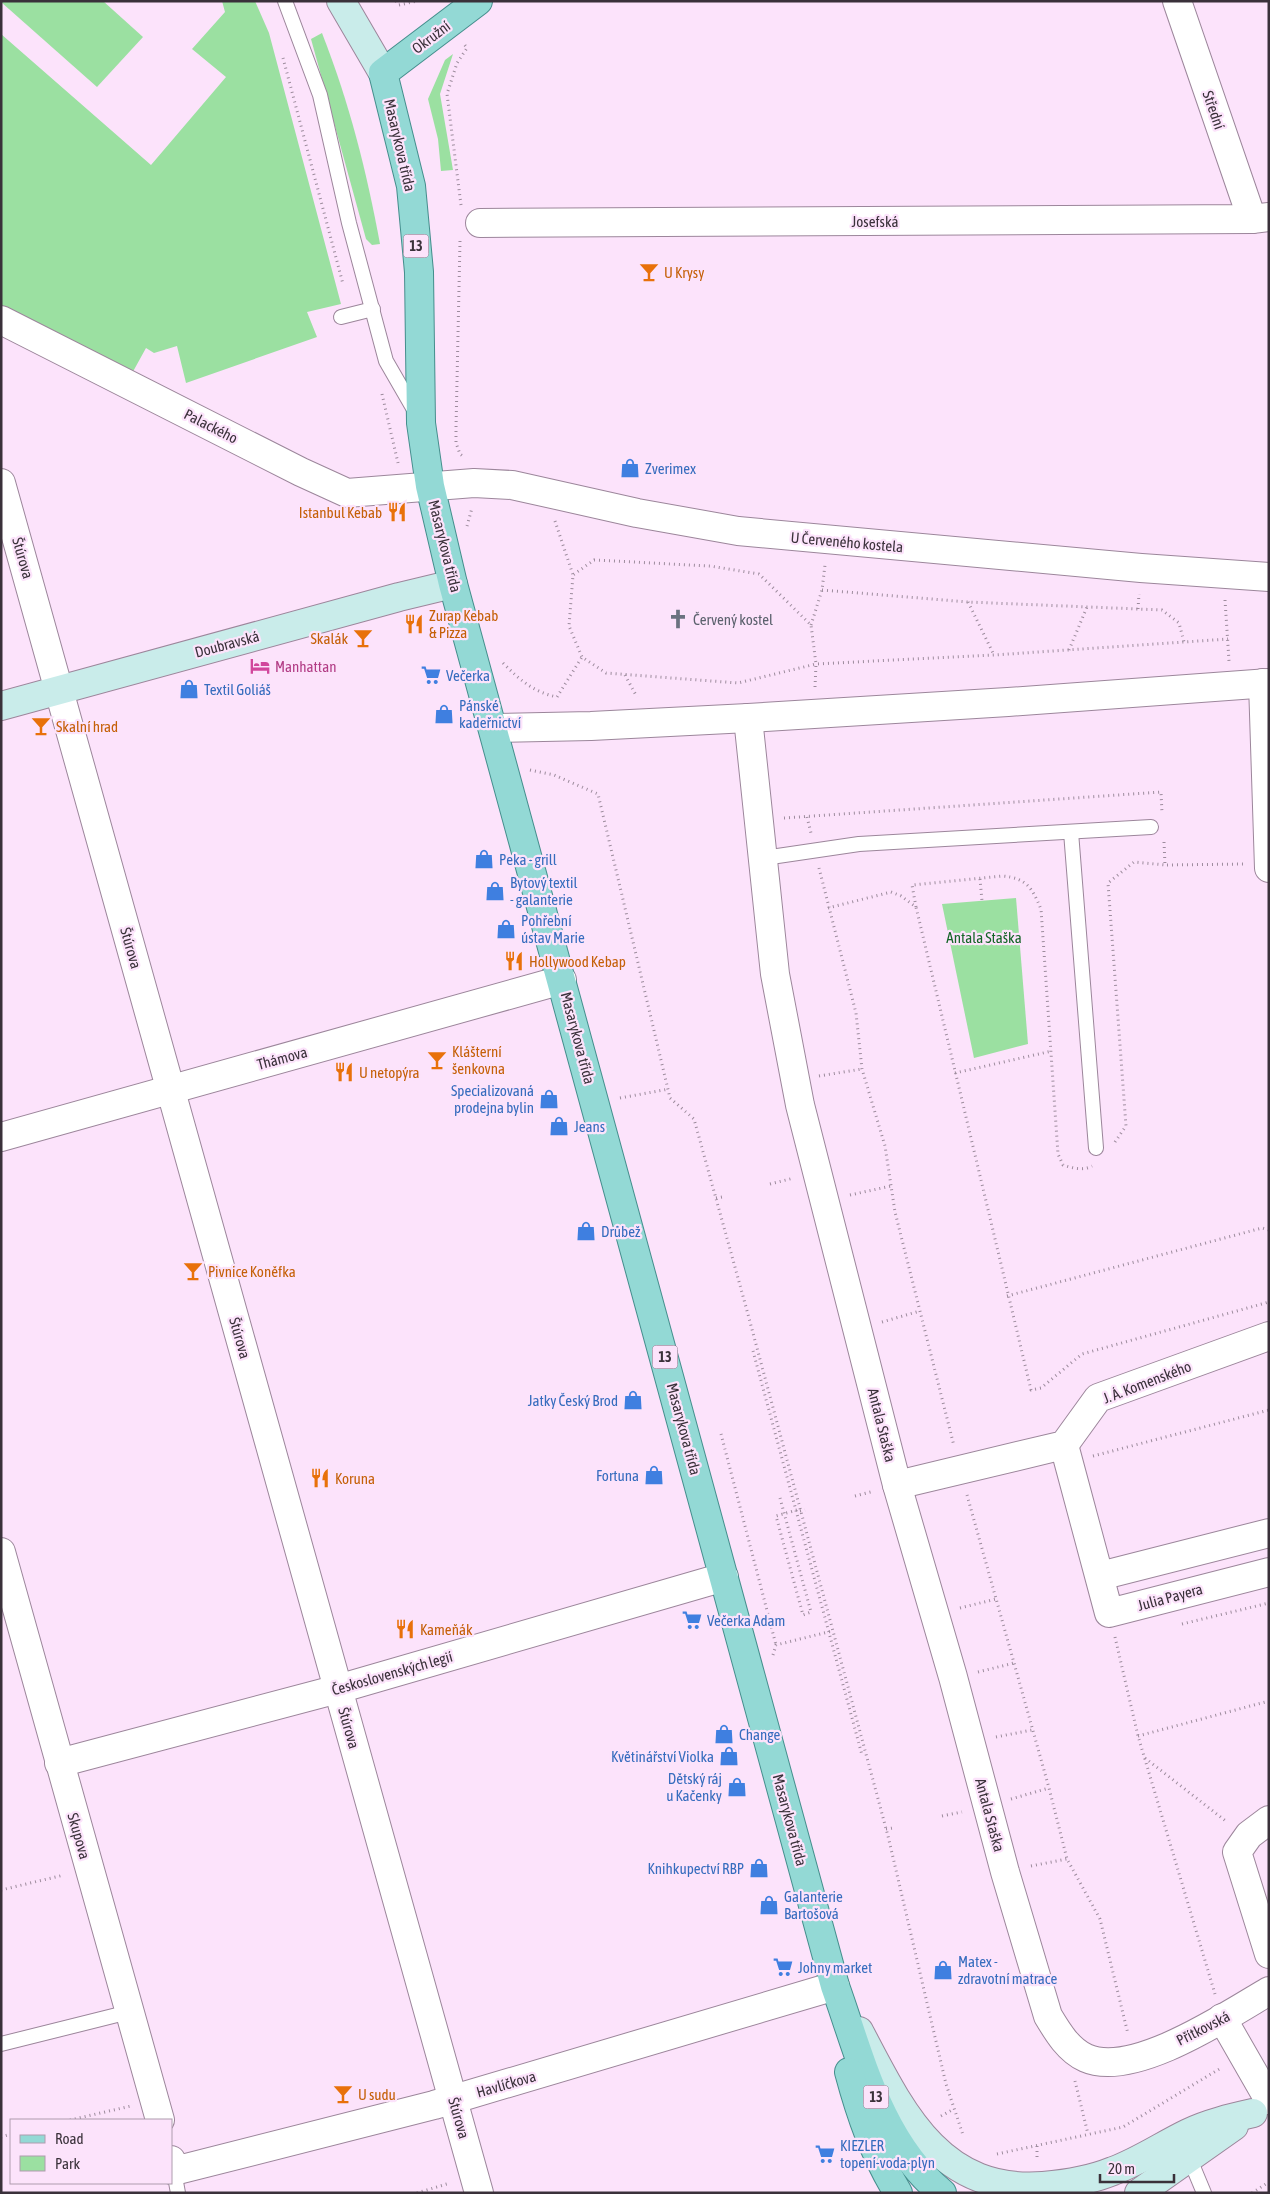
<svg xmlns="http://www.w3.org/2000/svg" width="1270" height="2194" viewBox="0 0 1270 2194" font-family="'Asap Condensed',sans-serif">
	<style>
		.green { fill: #9be0a1 }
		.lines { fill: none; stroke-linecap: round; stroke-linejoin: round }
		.lane-casing { stroke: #9c869b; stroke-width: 16 }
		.street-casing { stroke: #9c869b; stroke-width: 30 }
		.secondary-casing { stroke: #9c869b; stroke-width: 30 }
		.primary-casing { stroke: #458e8d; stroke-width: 30 }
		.path { stroke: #9d8c9d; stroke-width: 3; stroke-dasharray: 1 4; stroke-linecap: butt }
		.lane { stroke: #fff; stroke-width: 14 }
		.street { stroke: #fff; stroke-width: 28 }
		.secondary { stroke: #c9ecea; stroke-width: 28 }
		.primary { stroke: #93d9d5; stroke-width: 28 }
		.path-bridge { stroke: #9d8c9d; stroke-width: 3; stroke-dasharray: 1 4; stroke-linecap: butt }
		.labels { text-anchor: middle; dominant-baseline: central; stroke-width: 4.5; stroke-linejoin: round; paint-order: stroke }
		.shield { fill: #fce3fb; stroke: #746674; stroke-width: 1 }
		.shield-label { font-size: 14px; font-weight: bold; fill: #3a313a }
		.street-label { font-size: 15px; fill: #3a313a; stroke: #fce3fb }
		.food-label { font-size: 15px; fill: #c56008; stroke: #fce3fb; text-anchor: start }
		.shop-label { font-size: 15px; fill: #366cbe; stroke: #fce3fb; text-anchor: start }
		.worship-label { font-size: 15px; fill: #5b616d; stroke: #fce3fb; text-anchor: start }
		.hotel-label { font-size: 15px; fill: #b23c85; stroke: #fce3fb; text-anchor: start }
		.park-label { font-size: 15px; fill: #136426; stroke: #fce3fb }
	</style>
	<rect width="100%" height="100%" fill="#fce3fb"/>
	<!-- green -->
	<g class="green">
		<path d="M 103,1 L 143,37 L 97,87 L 1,2 Z"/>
		<path d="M 222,1 L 255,1 L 269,33 L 341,304 L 307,312 L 317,337 L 186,383 L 177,346 L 154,353 L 146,348 L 130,377 L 1,306 L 1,34 L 151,165 L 226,77 L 192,49 L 225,12 Z"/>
		<path d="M 322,33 C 350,105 366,169 380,244 L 372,245 L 366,239 L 311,39 Z"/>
		<path d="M 453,54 L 440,94 L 453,170 L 441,171 L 438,139 L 428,99 L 445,60 Z"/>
		<path d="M 1016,898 L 1028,1044 L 974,1058 L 942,904 Z"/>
	</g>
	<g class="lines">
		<defs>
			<g id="lane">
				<path d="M 285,1 L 320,95 L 349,223 L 386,361 L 416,413"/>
				<path d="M 341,317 L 373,309"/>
				<path d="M 1071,832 L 1096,1148"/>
				<path d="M 764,858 L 859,844 L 1151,827"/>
				<path d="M 1,2044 L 129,2012"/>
				<path d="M 1194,2169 L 1204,2193"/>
				<path d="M 174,2171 L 178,2193"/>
			</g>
			<g id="street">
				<path d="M 1177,1 L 1252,219"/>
				<path d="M 480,223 L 1252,219 L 1269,217"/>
				<path d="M 1,320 L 301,472 L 347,493 L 474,483 L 512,485 L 637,513 L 738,531 L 1141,568 L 1269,577"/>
				<path d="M 1,483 L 479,2193"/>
				<path d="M 1263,683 L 1269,868"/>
				<path d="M 748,718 L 775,974 L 800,1105 L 897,1485 L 953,1677 L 1005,1872 L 1048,2016 C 1057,2031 1068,2050 1086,2058 C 1133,2079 1228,2015 1269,1991"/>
				<path d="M 494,728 L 591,726 L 748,718 L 1008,702 L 1269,683"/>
				<path d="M 1,1137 L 562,980"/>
				<path d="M 1064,1445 L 1109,1613 L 1269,1572"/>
				<path d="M 897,1485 L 1064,1445 L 1098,1398 L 1269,1336"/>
				<path d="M 1,1552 L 160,2120"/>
				<path d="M 1100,1576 L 1269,1533"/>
				<path d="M 59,1763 L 338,1689 L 724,1577"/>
				<path d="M 1269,1820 L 1249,1835 L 1237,1852 L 1269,1954"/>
				<path d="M 1222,2018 L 1269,2100"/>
				<path d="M 171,2160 L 174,2171 L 434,2105 L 835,1986"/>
			</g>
			<g id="secondary">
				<path d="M 341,1 L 383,73"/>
				<path d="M 1,706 L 399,597 L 453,584"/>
				<path d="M 859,2031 C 901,2111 939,2194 1043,2186 C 1067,2184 1091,2180 1113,2171 C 1140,2161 1163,2145 1188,2133 C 1209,2123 1231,2118 1253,2113"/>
				<path d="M 1139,2193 L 1234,2126"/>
			</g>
			<g id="primary">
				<path d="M 478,1 L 383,73 L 411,186 L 419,272 L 421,423 L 430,486 L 453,584 L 835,1986 C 861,2059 880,2142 942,2193"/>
				<path d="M 849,2072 C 861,2117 874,2153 898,2193"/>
			</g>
		</defs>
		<!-- lane casing -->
		<use href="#lane" class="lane-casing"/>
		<!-- street casing -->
		<use href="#street" class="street-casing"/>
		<!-- secondary casing -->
		<use href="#secondary" class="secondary-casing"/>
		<!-- primary casing -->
		<use href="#primary" class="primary-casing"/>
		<!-- path -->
		<g class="path">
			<path d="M 396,1 L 399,5 L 417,1"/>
			<path d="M 283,58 L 343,284"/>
			<path d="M 461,205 L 447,94 L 457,63 L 467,48 L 464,44"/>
			<path d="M 460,241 L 456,428 L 456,443 L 460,454 L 464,457"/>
			<path d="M 382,394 L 398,463"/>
			<path d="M 555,521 L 573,575"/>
			<path d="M 467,526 L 472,508"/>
			<path d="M 594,560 L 710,566 L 759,574 L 811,625 L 816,664 L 738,683 L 606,673 L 582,657 L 569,626 L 573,575 Z"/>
			<path d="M 822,590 L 968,602 L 1162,610 L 1179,623 L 1184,642"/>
			<path d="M 1225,600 L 1229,661"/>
			<path d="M 968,602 L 994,655"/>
			<path d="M 1138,609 L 1139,594"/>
			<path d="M 811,625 L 822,590 L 825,565"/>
			<path d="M 1069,650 L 1087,607"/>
			<path d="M 503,663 C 520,680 533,692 557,697 L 582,657"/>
			<path d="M 625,675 L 637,697"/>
			<path d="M 815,687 L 816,664 L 994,655 L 1228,639"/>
			<path d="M 530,770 L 554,775 L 598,794 L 670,1098 L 694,1119 L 746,1307 L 888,1836 L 946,2084 L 963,2135"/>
			<path d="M 807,817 L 811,833"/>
			<path d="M 784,818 L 1161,792 L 1162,813"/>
			<path d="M 1164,842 L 1165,865 L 1243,864"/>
			<path d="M 819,868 L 856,1013 L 862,1069 L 885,1146 L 895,1212 L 954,1446"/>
			<path d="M 980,879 L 982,901"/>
			<path d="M 916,907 L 912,885 L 1002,876 C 1027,878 1032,888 1041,909 L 1058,1154 L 1063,1165 C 1072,1168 1083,1171 1092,1166"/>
			<path d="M 828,908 L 891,892 L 901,896 L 916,907 L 1031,1390 L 1041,1388 L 1082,1354 L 1269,1302"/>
			<path d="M 955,1073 L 1052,1051"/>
			<path d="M 819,1076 L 862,1069"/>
			<path d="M 620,1098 L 669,1089"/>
			<path d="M 1115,1142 L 1126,1126 L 1108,883 L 1134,862 L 1165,865"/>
			<path d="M 770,1184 L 794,1178"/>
			<path d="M 850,1195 L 891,1186"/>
			<path d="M 716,1198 L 722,1197"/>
			<path d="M 1007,1296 L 1262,1228 L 1269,1230"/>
			<path d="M 882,1322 L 920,1311"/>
			<path d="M 721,1434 L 776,1645"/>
			<path d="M 1093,1456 L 1269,1410"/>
			<path d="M 967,1495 L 1049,1788 L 1067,1859 L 1100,1919 L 1128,2034"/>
			<path d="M 855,1496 L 874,1491"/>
			<path d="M 780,1498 L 811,1612 L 803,1615 L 776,1516 L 797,1510"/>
			<path d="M 800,1511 L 805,1510"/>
			<path d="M 960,1608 L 996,1599"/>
			<path d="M 1182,1624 L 1269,1603"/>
			<path d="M 1115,1637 L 1138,1736 L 1215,1994"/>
			<path d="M 773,1655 L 776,1645 L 832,1631"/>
			<path d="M 978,1672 L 1014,1663"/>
			<path d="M 1138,1736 L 1269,1701"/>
			<path d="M 996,1737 L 1032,1730"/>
			<path d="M 1145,1758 L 1227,1822"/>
			<path d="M 1011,1799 L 1049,1788"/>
			<path d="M 942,1816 L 962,1812"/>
			<path d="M 886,1829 L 893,1828"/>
			<path d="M 1031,1866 L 1067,1859"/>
			<path d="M 1,1890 L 64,1875"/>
			<path d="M 1075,2081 L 1088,2134"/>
			<path d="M 941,2116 L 954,2109"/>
			<path d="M 70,2120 L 131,2106"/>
			<path d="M 1,2137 L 11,2134"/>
			<path d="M 1037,2146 L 1037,2161"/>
			<path d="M 997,2154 L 1123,2127 L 1221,2068"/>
			<path d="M 417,2193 L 450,2183"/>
			<path d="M 1252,2193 L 1269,2182"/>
		</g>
		<!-- lane -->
		<use href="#lane" class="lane"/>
		<!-- street -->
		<use href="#street" class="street"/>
		<!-- secondary -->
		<use href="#secondary" class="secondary"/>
		<!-- primary -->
		<use href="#primary" class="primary"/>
		<!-- path-bridge -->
		<path class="path-bridge" d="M 753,1351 L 862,1755"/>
	</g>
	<!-- icons -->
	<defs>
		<symbol id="bar-bare" viewBox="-9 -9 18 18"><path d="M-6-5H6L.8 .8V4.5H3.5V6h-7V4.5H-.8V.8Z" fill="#e8710a" stroke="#fce3fb" stroke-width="2.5" paint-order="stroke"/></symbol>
		<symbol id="shop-bare" viewBox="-9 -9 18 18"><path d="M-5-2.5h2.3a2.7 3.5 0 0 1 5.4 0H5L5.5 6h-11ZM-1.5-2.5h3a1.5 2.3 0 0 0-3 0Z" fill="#3f7fe0" stroke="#fce3fb" stroke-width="2.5" paint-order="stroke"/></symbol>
		<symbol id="restaurant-bare" viewBox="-9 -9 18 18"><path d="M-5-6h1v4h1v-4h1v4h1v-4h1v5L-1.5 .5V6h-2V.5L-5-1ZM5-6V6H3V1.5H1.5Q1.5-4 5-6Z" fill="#e8710a" stroke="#fce3fb" stroke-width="2.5" paint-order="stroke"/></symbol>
		<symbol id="church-bare" viewBox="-9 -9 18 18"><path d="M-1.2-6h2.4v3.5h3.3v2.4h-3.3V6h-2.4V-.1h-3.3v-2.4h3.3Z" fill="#6b7280" stroke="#fce3fb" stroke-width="2.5" paint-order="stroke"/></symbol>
		<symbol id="hotel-bare" viewBox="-9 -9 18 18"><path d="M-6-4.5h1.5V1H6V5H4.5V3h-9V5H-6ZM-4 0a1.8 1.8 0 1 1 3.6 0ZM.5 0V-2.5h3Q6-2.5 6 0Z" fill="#d1479c" stroke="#fce3fb" stroke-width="2.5" paint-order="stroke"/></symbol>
		<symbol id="supermarket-bare" viewBox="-9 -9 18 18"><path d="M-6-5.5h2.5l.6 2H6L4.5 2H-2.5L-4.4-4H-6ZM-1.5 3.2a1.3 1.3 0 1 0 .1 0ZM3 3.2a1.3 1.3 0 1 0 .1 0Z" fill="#3f7fe0" stroke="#fce3fb" stroke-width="2.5" paint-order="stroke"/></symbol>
	</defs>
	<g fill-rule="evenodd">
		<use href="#bar-bare" x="635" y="258" width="28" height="28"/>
		<use href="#shop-bare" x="616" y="454" width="28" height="28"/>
		<use href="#restaurant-bare" x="383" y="498" width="28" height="28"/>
		<use href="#church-bare" x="664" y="605" width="28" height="28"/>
		<use href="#restaurant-bare" x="400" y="610" width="28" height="28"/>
		<use href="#bar-bare" x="349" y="624" width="28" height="28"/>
		<use href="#hotel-bare" x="246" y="652" width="28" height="28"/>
		<use href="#supermarket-bare" x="417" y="661" width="28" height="28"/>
		<use href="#shop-bare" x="175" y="675" width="28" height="28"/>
		<use href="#shop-bare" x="430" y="700" width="28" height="28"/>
		<use href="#bar-bare" x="27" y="712" width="28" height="28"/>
		<use href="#shop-bare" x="470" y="845" width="28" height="28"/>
		<use href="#shop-bare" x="481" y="877" width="28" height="28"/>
		<use href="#shop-bare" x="492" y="915" width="28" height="28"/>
		<use href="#restaurant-bare" x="500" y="947" width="28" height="28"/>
		<use href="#bar-bare" x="423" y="1046" width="28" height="28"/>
		<use href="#restaurant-bare" x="330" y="1058" width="28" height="28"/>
		<use href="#shop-bare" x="535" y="1085" width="28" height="28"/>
		<use href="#shop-bare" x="545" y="1112" width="28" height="28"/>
		<use href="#shop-bare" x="572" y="1217" width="28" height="28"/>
		<use href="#bar-bare" x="179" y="1257" width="28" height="28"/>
		<use href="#shop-bare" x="619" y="1386" width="28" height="28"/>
		<use href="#shop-bare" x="640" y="1461" width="28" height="28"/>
		<use href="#restaurant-bare" x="306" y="1464" width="28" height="28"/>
		<use href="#supermarket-bare" x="678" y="1606" width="28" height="28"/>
		<use href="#restaurant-bare" x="391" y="1615" width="28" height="28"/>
		<use href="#shop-bare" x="710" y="1720" width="28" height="28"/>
		<use href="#shop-bare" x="715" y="1742" width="28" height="28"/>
		<use href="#shop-bare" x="723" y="1773" width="28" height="28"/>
		<use href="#shop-bare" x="745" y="1854" width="28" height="28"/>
		<use href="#shop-bare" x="755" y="1891" width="28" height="28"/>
		<use href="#supermarket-bare" x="769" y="1953" width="28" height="28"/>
		<use href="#shop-bare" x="929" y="1956" width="28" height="28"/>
		<use href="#bar-bare" x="329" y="2080" width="28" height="28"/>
		<use href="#supermarket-bare" x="811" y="2140" width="28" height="28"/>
	</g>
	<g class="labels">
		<!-- shield labels -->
		<g class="shield">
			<rect x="403.5" y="234.5" width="25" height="23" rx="4"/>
			<rect x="652.5" y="1345.5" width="25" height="23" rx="4"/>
			<rect x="863.5" y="2085.5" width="25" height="23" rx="4"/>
		</g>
		<g class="shield-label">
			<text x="416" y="246">13</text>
			<text x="665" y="1357">13</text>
			<text x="876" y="2097">13</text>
		</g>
		<!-- street labels -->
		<g class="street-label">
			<text transform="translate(431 37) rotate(-37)">Okružní</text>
			<text transform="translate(1214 110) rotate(71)">Střední</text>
			<text transform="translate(400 145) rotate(77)">Masarykova třída</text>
			<text x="875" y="221">Josefská</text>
			<text transform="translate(211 426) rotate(27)">Palackého</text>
			<text transform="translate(847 542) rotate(5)">U Červeného kostela</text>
			<text transform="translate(445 546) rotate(76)">Masarykova třída</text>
			<text transform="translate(23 558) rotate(74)">Štúrova</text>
			<text transform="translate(227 644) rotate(-15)">Doubravská</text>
			<text transform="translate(131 948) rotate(74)">Štúrova</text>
			<text transform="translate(578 1038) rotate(75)">Masarykova třída</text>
			<text transform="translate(282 1058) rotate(-15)">Thámova</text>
			<text transform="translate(240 1338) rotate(74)">Štúrova</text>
			<text transform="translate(1147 1382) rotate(-21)">J. Á. Komenského</text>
			<text transform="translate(882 1425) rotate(76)">Antala Staška</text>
			<text transform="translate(684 1429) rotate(75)">Masarykova třída</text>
			<text transform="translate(1170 1597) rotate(-15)">Julia Payera</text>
			<text transform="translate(392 1673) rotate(-16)">Československých legií</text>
			<text transform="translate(349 1728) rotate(74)">Štúrova</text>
			<text transform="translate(990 1815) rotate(75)">Antala Staška</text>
			<text transform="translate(790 1820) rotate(75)">Masarykova třída</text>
			<text transform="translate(79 1836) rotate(74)">Skupova</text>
			<text transform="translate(1203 2028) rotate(-27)">Přítkovská</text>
			<text transform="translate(506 2084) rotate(-16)">Havlíčkova</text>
			<text transform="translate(459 2118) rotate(74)">Štúrova</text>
		</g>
		<!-- food labels -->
		<g class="food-label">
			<text x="664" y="272">U Krysy</text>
			<text x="382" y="512" text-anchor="end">Istanbul Kebab</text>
			<text x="429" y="615">Zurap Kebab<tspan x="429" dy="17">&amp; Pizza</tspan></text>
			<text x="348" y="638" text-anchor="end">Skalák</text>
			<text x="56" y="726">Skalní hrad</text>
			<text x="529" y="961">Hollywood Kebap</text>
			<text x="452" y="1051">Klášterní<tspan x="452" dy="17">šenkovna</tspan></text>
			<text x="359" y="1072">U netopýra</text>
			<text x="208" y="1271">Pivnice Koněfka</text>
			<text x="335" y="1478">Koruna</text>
			<text x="420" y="1629">Kameňák</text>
			<text x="358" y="2094">U sudu</text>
		</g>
		<!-- shop labels -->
		<g class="shop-label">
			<text x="645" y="468">Zverimex</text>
			<text x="446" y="675">Večerka</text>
			<text x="204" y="689">Textil Goliáš</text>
			<text x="459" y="705">Pánské<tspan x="459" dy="17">kadeřnictví</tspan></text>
			<text x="499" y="859">Peka - grill</text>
			<text x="510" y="882">Bytový textil<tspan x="510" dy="17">- galanterie</tspan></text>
			<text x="521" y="920">Pohřební<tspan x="521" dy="17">ústav Marie</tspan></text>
			<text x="534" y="1090" text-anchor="end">Specializovaná<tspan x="534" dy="17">prodejna bylin</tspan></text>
			<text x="574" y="1126">Jeans</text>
			<text x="601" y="1231">Drůbež</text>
			<text x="618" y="1400" text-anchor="end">Jatky Český Brod</text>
			<text x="639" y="1475" text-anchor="end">Fortuna</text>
			<text x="707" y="1620">Večerka Adam</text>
			<text x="739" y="1734">Change</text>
			<text x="714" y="1756" text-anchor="end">Květinářství Violka</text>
			<text x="722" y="1778" text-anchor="end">Dětský ráj<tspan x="722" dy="17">u Kačenky</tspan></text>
			<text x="744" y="1868" text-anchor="end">Knihkupectví RBP</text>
			<text x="784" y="1896">Galanterie<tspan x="784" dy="17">Bartošová</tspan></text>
			<text x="958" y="1961">Matex -<tspan x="958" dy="17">zdravotní matrace</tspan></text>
			<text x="798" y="1967">Johny market</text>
			<text x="840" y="2145">KIEZLER<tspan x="840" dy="17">topení-voda-plyn</tspan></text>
		</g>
		<!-- worship labels -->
		<g class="worship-label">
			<text x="693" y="619">Červený kostel</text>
		</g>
		<!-- hotel labels -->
		<g class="hotel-label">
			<text x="275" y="666">Manhattan</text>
		</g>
		<!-- park labels -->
		<g class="park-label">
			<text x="984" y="937">Antala Staška</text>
		</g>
	</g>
	<!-- border -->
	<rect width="1270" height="2194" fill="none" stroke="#3a313a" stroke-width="5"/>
	<!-- legend -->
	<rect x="10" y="2119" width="162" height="65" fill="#fce3fb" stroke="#ae9cae"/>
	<rect x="20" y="2135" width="25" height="8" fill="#93d9d5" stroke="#ae9cae"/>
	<text x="55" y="2144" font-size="15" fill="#3a313a">Road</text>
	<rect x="20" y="2156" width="25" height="15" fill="#9be0a1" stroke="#ae9cae"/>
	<text x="55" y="2169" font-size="15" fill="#3a313a">Park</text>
	<!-- scale -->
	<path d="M1100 2174v8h74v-8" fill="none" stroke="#3a313a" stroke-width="2.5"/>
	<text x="1108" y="2174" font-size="15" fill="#3a313a" stroke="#fce3fb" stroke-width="4" paint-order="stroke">20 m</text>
</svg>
